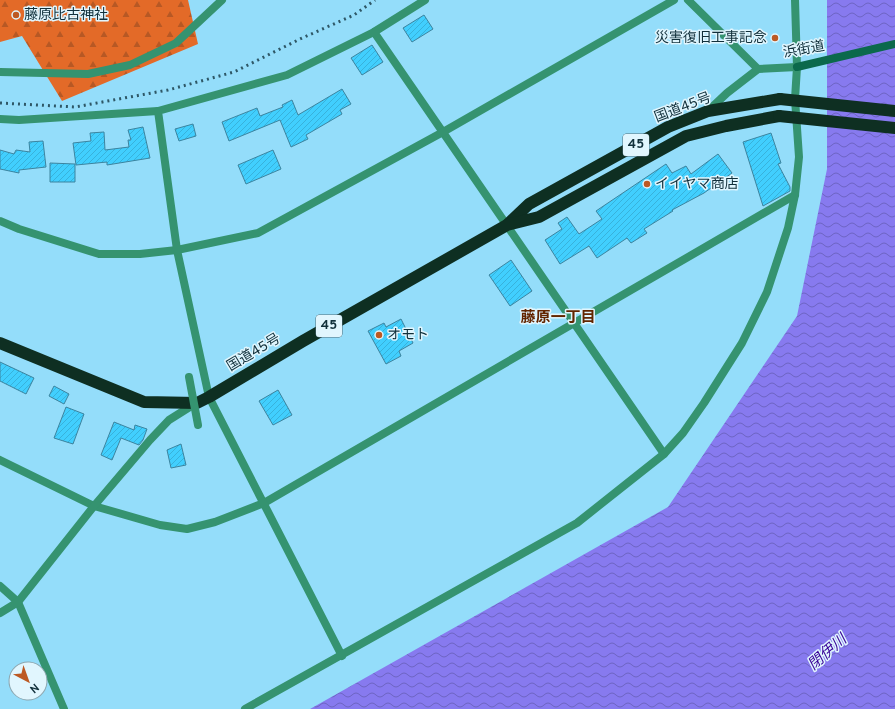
<svg xmlns="http://www.w3.org/2000/svg" width="895" height="709" viewBox="0 0 895 709" font-family="Overpass,'Noto Sans JP',sans-serif">
	<style>
		.forest { fill: url(#forest-firs) }
		.water { fill: url(#water-waves) }
		.building { fill: url(#building-hatch); stroke: #3c849f }
		.lines { fill: none; stroke-linecap: round; stroke-linejoin: round }
		.street { stroke: #359370; stroke-width: 8 }
		.secondary { stroke: #0b694c; stroke-width: 8 }
		.highway { stroke: #0e2f22; stroke-width: 12 }
		.rail { stroke: #2e5766; stroke-width: 3; stroke-dasharray: 2 4; stroke-linecap: butt }
		.street-bridge { stroke: #359370; stroke-width: 8 }
		.highway-bridge { stroke: #0e2f22; stroke-width: 12 }
		.poi-dot { fill: #bc5923; stroke: #e1f6fe; stroke-width: 1.5 }
		.labels { text-anchor: middle; dominant-baseline: central; stroke-width: 3; stroke-linejoin: round; paint-order: stroke }
		.shield { fill: #e1f6fe; stroke: #4f6b76; stroke-width: 1 }
		.shield-label { font-size: 13px; font-weight: bold; fill: #11303b }
		.poi-label { font-size: 14px; fill: #11303b; stroke: #e1f6fe; text-anchor: start }
		.street-label { font-size: 14px; fill: #11303b; stroke: #e1f6fe }
		.neighbourhood-label { font-size: 15px; font-weight: bold; fill: #622500; stroke: #e1f6fe }
		.water-label { font-size: 15px; font-style: italic; fill: #3a0499; stroke: #e1f6fe }
	</style>
	<defs>
		<pattern id="forest-firs" width="22" height="20" patternUnits="userSpaceOnUse"><rect width="22" height="20" fill="#e36a28"/><path d="M5 1l3.5 6h-7zM16 11l3.5 6h-7z" fill="#b75824"/></pattern>
		<pattern id="water-waves" width="16" height="10" patternUnits="userSpaceOnUse"><rect width="16" height="10" fill="#877aef"/><path d="M0 5q4-4 8 0t8 0" fill="none" stroke="#6d64c3"/></pattern>
		<pattern id="building-hatch" width="6" height="6" patternUnits="userSpaceOnUse"><rect width="6" height="6" fill="#41cffe"/><path d="M-1 1l2-2M0 6l6-6M5 7l2-2" fill="none" stroke="#38b2db"/></pattern>
	</defs>
	<rect width="100%" height="100%" fill="#94ddfa"/>
	<!-- forest -->
	<path class="forest" d="M 0,0 L 188,0 L 198,44 L 62,101 L 22,36 L 0,42 Z"/>
	<!-- water -->
	<path class="water" d="M 827,0 L 895,0 L 895,709 L 310,709 L 668,507 L 797,316 L 827,169 Z"/>
	<!-- building -->
	<g class="building">
		<path d="M 424,15 L 433,29 L 412,42 L 403,28 Z"/>
		<path d="M 372,45 L 383,62 L 362,75 L 351,58 Z"/>
		<path d="M 342,89 L 351,104 L 340,110 L 342,114 L 306,135 L 308,139 L 291,147 L 280,120 L 229,141 L 222,122 L 257,108 L 260,116 L 283,107 L 282,105 L 292,100 L 298,115 Z"/>
		<path d="M 193,124 L 196,136 L 179,141 L 175,129 Z"/>
		<path d="M 143,127 L 150,158 L 107,165 L 107,162 L 76,165 L 73,143 L 91,141 L 90,133 L 104,132 L 105,150 L 129,147 L 128,140 L 131,140 L 128,130 Z"/>
		<path d="M 771,133 L 781,163 L 778,164 L 790,187 L 790,191 L 763,206 L 743,142 Z"/>
		<path d="M 43,141 L 46,167 L 19,170 L 19,173 L 0,169 L 0,150 L 14,154 L 16,150 L 30,152 L 29,142 Z"/>
		<path d="M 273,150 L 281,169 L 246,184 L 238,165 Z"/>
		<path d="M 718,154 L 732,173 L 704,193 L 672,210 L 673,211 L 644,229 L 647,233 L 631,243 L 627,238 L 597,258 L 589,246 L 560,264 L 545,240 L 562,229 L 558,223 L 567,217 L 579,234 L 602,219 L 596,211 L 666,164 L 672,173 L 686,166 L 691,174 Z"/>
		<path d="M 50,163 L 75,164 L 75,182 L 50,182 Z"/>
		<path d="M 511,260 L 532,291 L 510,306 L 489,275 Z"/>
		<path d="M 401,319 L 413,343 L 399,351 L 401,356 L 386,364 L 368,331 L 384,323 L 386,327 Z"/>
		<path d="M 0,362 L 34,378 L 26,394 L 0,381 Z"/>
		<path d="M 54,386 L 69,394 L 64,404 L 49,396 Z"/>
		<path d="M 278,390 L 292,415 L 273,425 L 259,401 Z"/>
		<path d="M 66,407 L 84,414 L 73,444 L 54,438 Z"/>
		<path d="M 114,422 L 134,430 L 135,425 L 147,429 L 143,440 L 139,445 L 121,438 L 112,460 L 101,455 Z"/>
		<path d="M 181,444 L 186,465 L 171,468 L 167,450 Z"/>
	</g>
	<g class="lines">
		<!-- street -->
		<g class="street">
			<path d="M 688,0 L 758,69"/>
			<path d="M 374,32 L 664,454"/>
			<path d="M 0,72 L 88,74 L 130,65 L 176,43 L 222,0"/>
			<path d="M 708,111 L 727,93 L 758,69 L 797,67"/>
			<path d="M 0,119 L 19,120 L 158,111"/>
			<path d="M 0,221 L 19,229 L 99,254 L 140,254 L 177,250 L 258,233 L 443,132 L 674,0"/>
			<path d="M 0,460 L 94,506 L 160,525 L 187,529 L 215,522 L 264,503 L 795,195"/>
			<path d="M 0,586 L 18,602 L 64,709"/>
			<path d="M 0,613 L 18,602 L 94,506 L 150,440 L 169,420 L 196,403"/>
			<path d="M 342,656 L 209,397 L 177,250 L 158,111 L 287,75 L 374,32 L 425,0"/>
			<path d="M 245,709 L 577,523 L 664,454 L 683,433 L 704,403 L 742,343 L 767,292 L 788,228 L 795,195 L 799,157 L 795,99 L 797,67 L 795,0"/>
		</g>
		<!-- secondary -->
		<path class="secondary" d="M 797,67 L 895,44"/>
		<!-- highway -->
		<g class="highway">
			<path d="M 508,224 L 529,204 L 668,127 L 708,111 L 780,99"/>
			<path d="M 0,343 L 144,402 L 197,403 L 209,397 L 303,341 L 507,225 L 539,217 L 686,136 L 726,126 L 779,116"/>
		</g>
		<!-- rail -->
		<path class="rail" d="M 0,103 L 75,107 L 168,90 L 234,72 L 300,39 L 354,15 L 375,0"/>
		<!-- street-bridge -->
		<path class="street-bridge" d="M 189,377 L 198,425"/>
		<!-- highway-bridge -->
		<g class="highway-bridge">
			<path d="M 780,99 L 895,111"/>
			<path d="M 779,116 L 895,128"/>
		</g>
	</g>
	<!-- markers -->
	<g class="poi-dot">
		<circle cx="16" cy="15" r="4"/>
		<circle cx="775" cy="38" r="4"/>
		<circle cx="647" cy="184" r="4"/>
		<circle cx="379" cy="335" r="4"/>
	</g>
	<g class="labels">
		<!-- shield labels -->
		<g class="shield">
			<rect x="623" y="134" width="26" height="22" rx="3"/>
			<rect x="316" y="315" width="26" height="22" rx="3"/>
		</g>
		<g class="shield-label">
			<text x="636" y="145">45</text>
			<text x="329" y="326">45</text>
		</g>
		<!-- poi labels -->
		<g class="poi-label">
			<text x="24" y="15">藤原比古神社</text>
			<text x="767" y="38" text-anchor="end">災害復旧工事記念</text>
			<text x="655" y="184">イイヤマ商店</text>
			<text x="387" y="335">オモト</text>
		</g>
		<!-- street labels -->
		<g class="street-label">
			<text transform="translate(804 50) rotate(-10)">浜街道</text>
			<text transform="translate(683 108) rotate(-21)">国道45号</text>
			<text transform="translate(254 353) rotate(-31)">国道45号</text>
		</g>
		<!-- neighbourhood labels -->
		<g class="neighbourhood-label">
			<text x="558" y="318">藤原一丁目</text>
		</g>
		<!-- water labels -->
		<g class="water-label">
			<text transform="translate(828 653) rotate(-41)">閉伊川</text>
		</g>
	</g>
	<!-- north arrow -->
	<g transform="translate(28 681) rotate(139)"><circle r="19" fill="#e1f6fe" stroke="#8ea7b0"/>
	<path d="M0-3L7 15L0 10L-7 15Z" fill="#bc5923"/>
	<text y="-6" font-size="11" font-weight="bold" text-anchor="middle" fill="#11303b">N</text>
	</g>
</svg>
